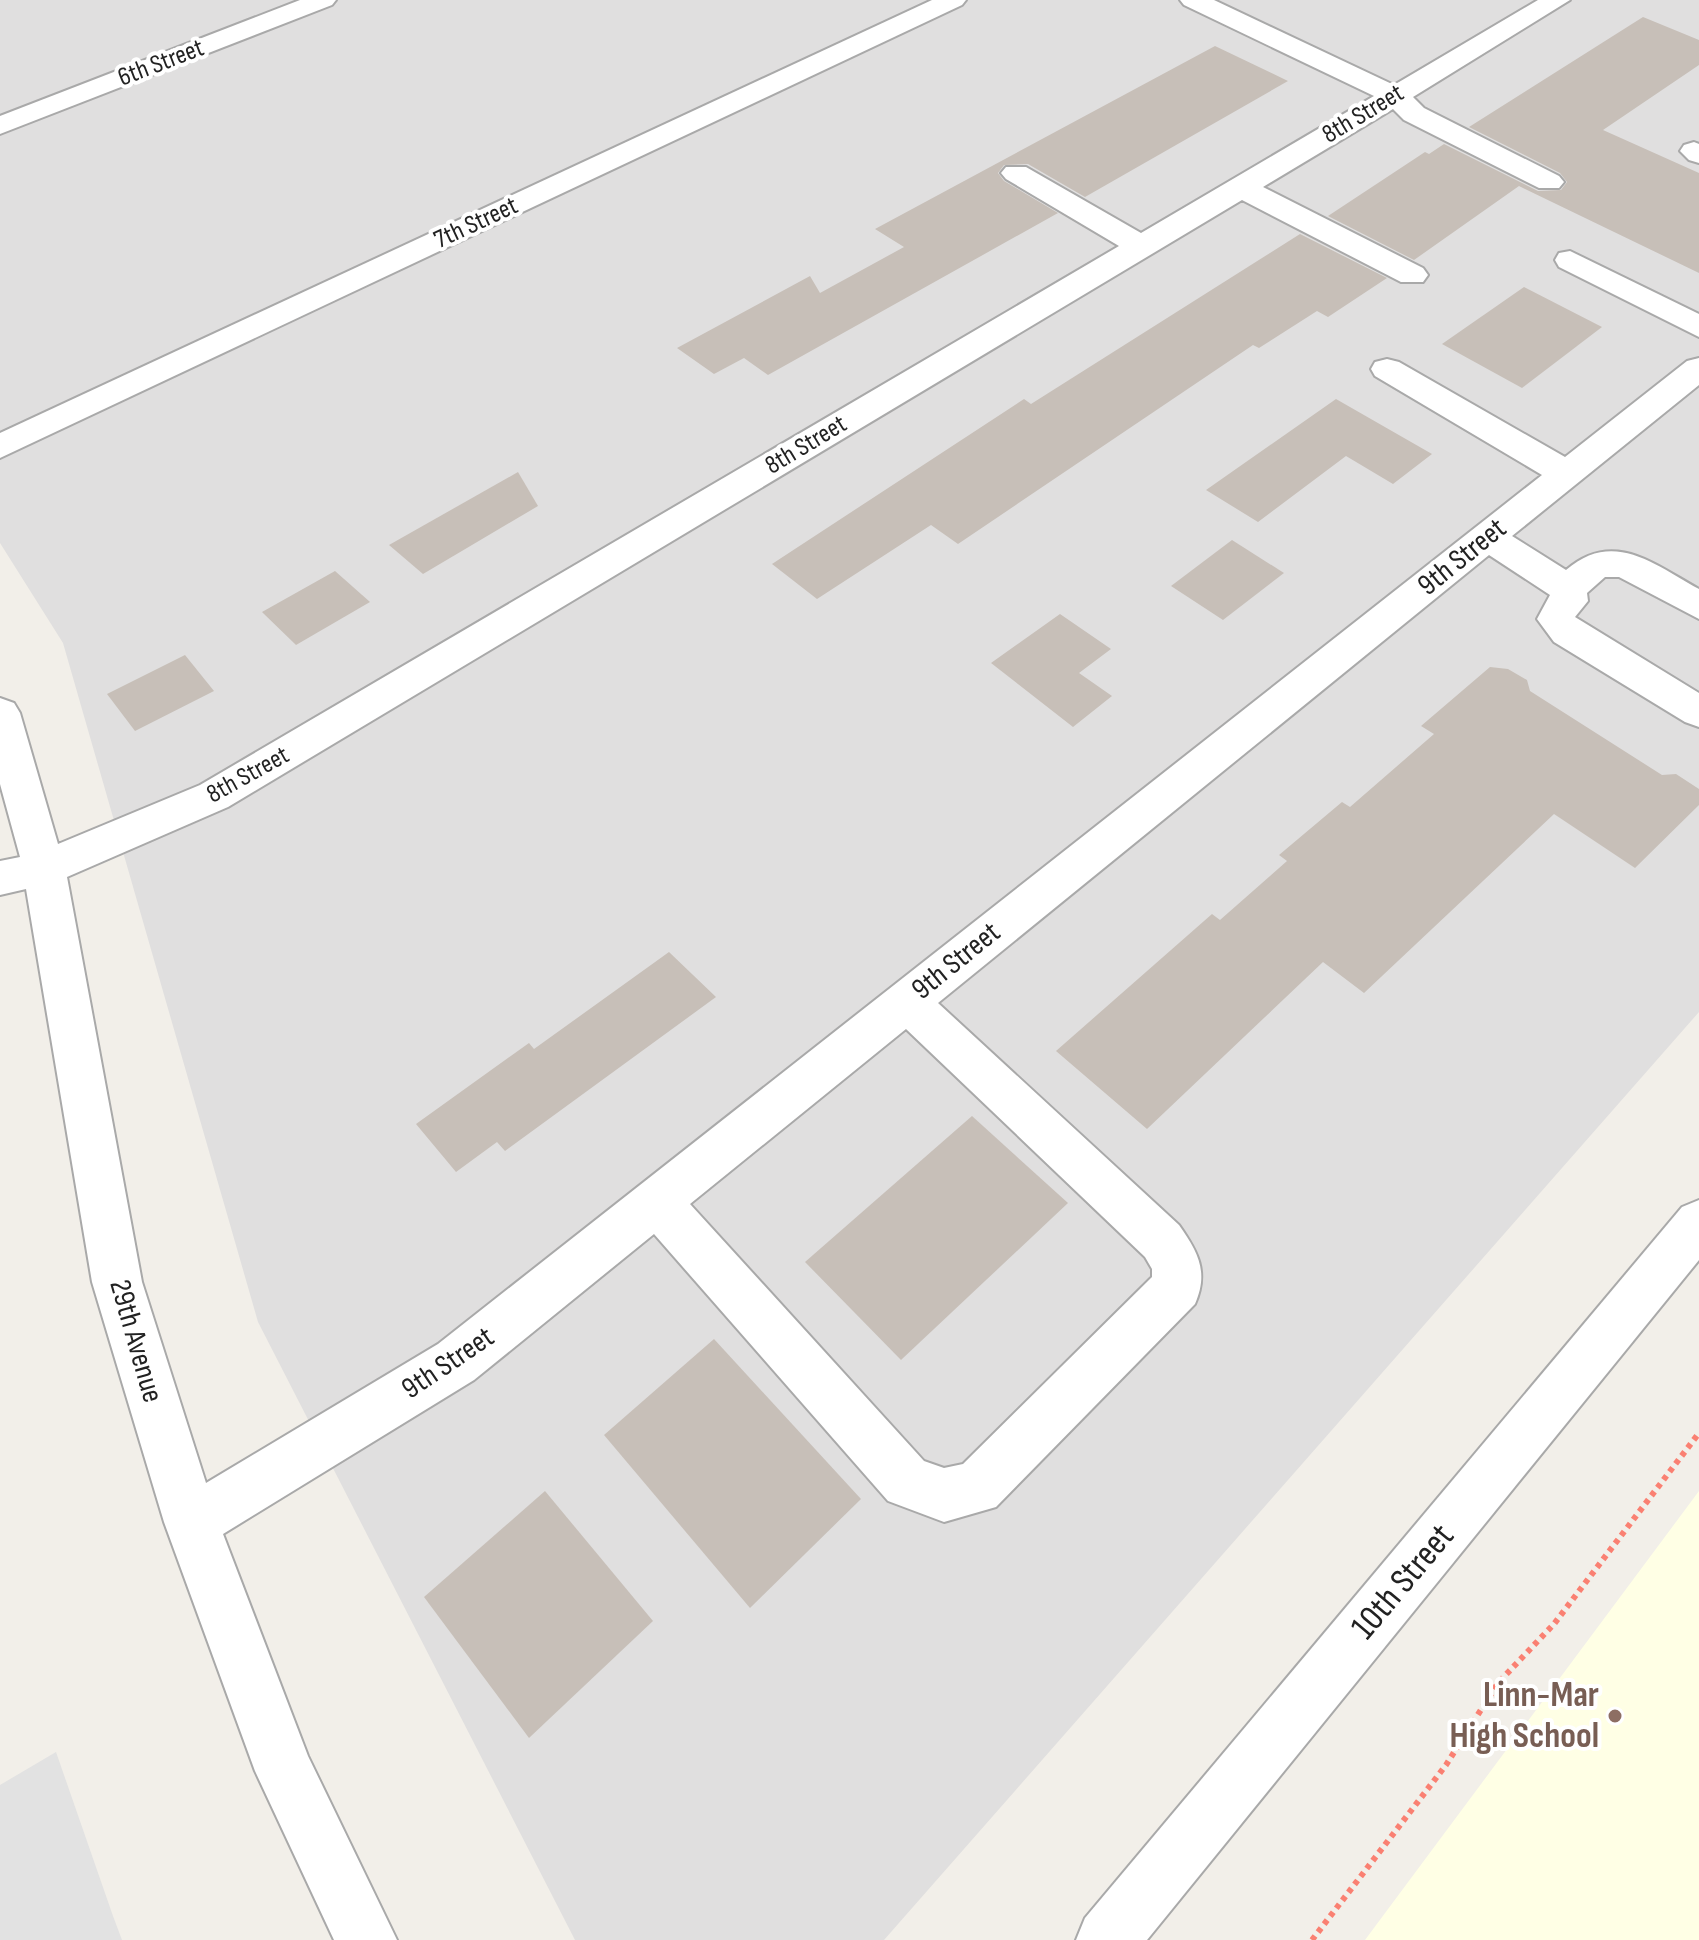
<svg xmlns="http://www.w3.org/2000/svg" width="1699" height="1940" viewBox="0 0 1699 1940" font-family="'Sofia Sans Condensed',sans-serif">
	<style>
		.residential { fill: #e0dfdf }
		.education { fill: #ffffe5 }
		.parking { fill: #e2e2e2 }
		.building { fill: #c7bfb8 }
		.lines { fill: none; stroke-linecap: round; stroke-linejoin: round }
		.minor-casing { stroke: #a9a9a9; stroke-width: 4 }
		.path { stroke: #fa8072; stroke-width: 6; stroke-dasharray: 5 5; stroke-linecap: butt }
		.minor { fill: #fff; fill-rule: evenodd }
		.education-dot { fill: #8d6e63; stroke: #fff; stroke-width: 3 }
		.labels { text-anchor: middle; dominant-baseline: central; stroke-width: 8; stroke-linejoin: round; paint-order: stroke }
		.far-street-label { font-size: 26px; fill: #222; stroke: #fff }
		.street-label { font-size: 30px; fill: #222; stroke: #fff }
		.near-street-label { font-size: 36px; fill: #222; stroke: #fff }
		.near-education-label { font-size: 36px; font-weight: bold; fill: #785e54; stroke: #fff; text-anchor: end }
	</style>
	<rect width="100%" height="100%" fill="#f2efe9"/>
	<!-- residential -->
	<path class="residential" d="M 0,0 L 1699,0 L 1699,1012 L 884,1940 L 575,1940 L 258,1322 L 63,643 L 0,543 Z"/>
	<!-- education -->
	<path class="education" d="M 1699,1491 L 1699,1940 L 1365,1940 Z"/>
	<!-- parking -->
	<path class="parking" d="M 56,1752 L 113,1916 L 122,1940 L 0,1940 L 0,1785 Z"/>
	<!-- building -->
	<g class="building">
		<path d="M 1643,17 L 1699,40 L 1699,65 L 1603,130 L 1699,173 L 1699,273 L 1519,186 L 1414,260 L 1328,216 L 1425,152 L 1429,154 L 1444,144 L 1538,191 L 1561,190 L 1567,182 L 1560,173 L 1469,127 Z"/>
		<path d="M 1215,46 L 1288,81 L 1085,197 L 1028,164 L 1004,165 L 998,173 L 1004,181 L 1058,213 L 768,375 L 744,358 L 714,374 L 677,348 L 810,276 L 820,293 L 904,247 L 875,229 Z"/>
		<path d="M 1300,234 L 1387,278 L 1328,317 L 1317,311 L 1259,348 L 1253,345 L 958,544 L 931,525 L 817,599 L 772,564 L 1024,399 L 1031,404 Z"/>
		<path d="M 1524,287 L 1602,327 L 1522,388 L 1442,344 Z"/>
		<path d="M 1336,399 L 1432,454 L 1393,484 L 1346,456 L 1258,522 L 1206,490 Z"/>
		<path d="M 518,472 L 538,506 L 423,574 L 389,545 Z"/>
		<path d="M 1232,540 L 1284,573 L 1223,620 L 1171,586 Z"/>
		<path d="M 335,571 L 370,602 L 296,645 L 262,612 Z"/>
		<path d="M 1060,614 L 1111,649 L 1079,673 L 1112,696 L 1073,727 L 991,663 Z"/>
		<path d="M 185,655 L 214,691 L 135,731 L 107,694 Z"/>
		<path d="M 1490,667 L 1508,669 L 1527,680 L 1530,691 L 1662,775 L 1676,774 L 1699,789 L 1699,805 L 1635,868 L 1554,814 L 1364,993 L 1323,962 L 1147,1129 L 1056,1051 L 1212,914 L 1220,920 L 1287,861 L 1279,855 L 1342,802 L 1350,807 L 1434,734 L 1421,726 Z"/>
		<path d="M 669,952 L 716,997 L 505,1151 L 497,1142 L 456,1172 L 416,1124 L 529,1043 L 534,1049 Z"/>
		<path d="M 972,1116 L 1068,1203 L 901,1360 L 805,1262 Z"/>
		<path d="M 714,1339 L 861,1499 L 750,1608 L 604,1435 Z"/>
		<path d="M 545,1491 L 653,1621 L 529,1738 L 424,1597 Z"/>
	</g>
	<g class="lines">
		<defs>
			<g id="minor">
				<path d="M 300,0 L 336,0 L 332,5 L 0,134 L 0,116 Z"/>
				<path d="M 932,0 L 966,0 L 962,5 L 0,458 L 0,433 Z"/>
				<path d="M 1180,0 L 1214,0 L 1394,85 L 1538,0 L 1570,0 L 1413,97 L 1424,108 L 1559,176 L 1564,182 L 1559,188 L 1539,188 L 1404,120 L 1393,109 L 1263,187 L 1423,268 L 1428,275 L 1423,282 L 1401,282 L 1242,200 L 228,807 L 67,877 L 142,1282 L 206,1483 L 438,1344 L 1542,475 L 1375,376 L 1371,369 L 1375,362 L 1387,359 L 1399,362 L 1565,457 L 1687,361 L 1699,358 L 1699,385 L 1512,536 L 1566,570 C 1613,529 1654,564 1699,589 L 1699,619 L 1619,577 L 1605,577 L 1587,593 L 1588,601 L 1575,617 L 1699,693 L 1699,727 L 1685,722 L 1554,642 L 1537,619 L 1550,595 L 1489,555 L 938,1003 L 1179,1225 C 1198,1252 1209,1272 1195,1304 L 996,1507 L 944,1522 L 888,1501 L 654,1234 L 474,1380 L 223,1534 L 308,1756 L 397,1940 L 334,1940 L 255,1771 L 164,1522 L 92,1282 L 26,889 L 0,895 L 0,861 L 20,857 L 0,784 L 0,698 L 14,703 L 20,713 L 58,844 L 200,785 L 1119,246 L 1006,179 L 1001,173 L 1006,167 L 1026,167 L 1141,233 L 1374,96 L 1184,5 ZM 906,1029 L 1145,1257 L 1152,1269 L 1152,1277 L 963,1464 L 944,1468 L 924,1461 L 690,1204 Z"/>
				<path d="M 1694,142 L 1699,144 L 1699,163 L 1689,160 L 1680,151 L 1684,145 Z"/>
				<path d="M 1570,251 L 1699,314 L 1699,337 L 1559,267 L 1555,260 L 1559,253 Z"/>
				<path d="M 1699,1200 L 1699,1260 L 1147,1940 L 1076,1940 L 1085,1918 L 1682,1207 Z"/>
			</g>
		</defs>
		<!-- minor casing -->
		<use href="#minor" class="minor-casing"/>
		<!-- path -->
		<path class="path" d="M 1312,1940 L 1446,1765 L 1498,1683 L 1554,1624 L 1699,1433"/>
		<!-- minor -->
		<use href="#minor" class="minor"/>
	</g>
	<!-- markers -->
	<circle class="education-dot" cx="1615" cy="1716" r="8"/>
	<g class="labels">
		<!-- far-street labels -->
		<g class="far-street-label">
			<text transform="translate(161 63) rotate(-21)">6th Street</text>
			<text transform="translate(1363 114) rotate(-31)">8th Street</text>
			<text transform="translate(476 223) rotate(-25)">7th Street</text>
			<text transform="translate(806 445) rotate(-31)">8th Street</text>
			<text transform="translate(248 775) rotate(-29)">8th Street</text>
		</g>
		<!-- street labels -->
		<g class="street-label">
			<text transform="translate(1462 557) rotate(-39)">9th Street</text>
			<text transform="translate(956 961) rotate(-39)">9th Street</text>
			<text transform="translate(136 1341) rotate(74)">29th Avenue</text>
			<text transform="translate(448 1363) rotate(-34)">9th Street</text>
		</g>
		<!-- near-street labels -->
		<g class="near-street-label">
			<text transform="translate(1403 1582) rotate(-50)">10th Street</text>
		</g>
		<!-- near-education labels -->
		<g class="near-education-label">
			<text x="1599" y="1695">Linn-Mar<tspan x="1599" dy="41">High School</tspan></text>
		</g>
	</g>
</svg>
